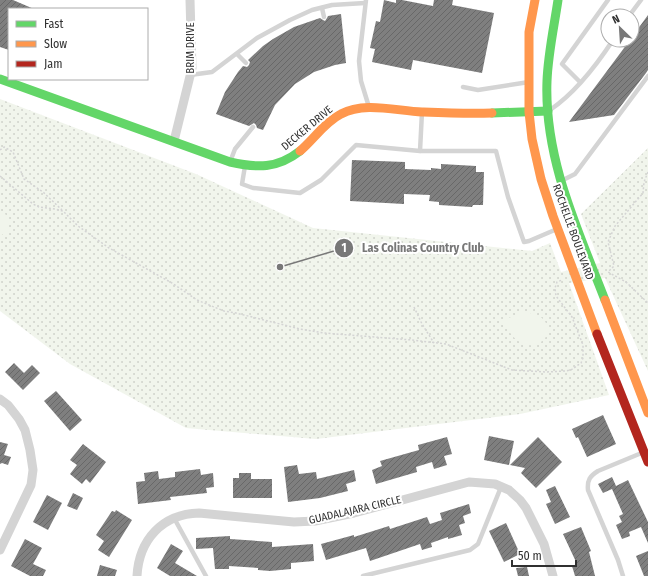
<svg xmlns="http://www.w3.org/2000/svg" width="648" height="576" viewBox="0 0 648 576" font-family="'Fira Sans Condensed',sans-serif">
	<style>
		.grass { fill: url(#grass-dots) }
		.garden { fill: #f1f5ec }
		.building { fill: url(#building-hatch) }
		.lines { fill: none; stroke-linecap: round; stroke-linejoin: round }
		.path { stroke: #d4d4d4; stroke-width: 1.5; stroke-dasharray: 2 2; stroke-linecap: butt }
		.lane { stroke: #d4d4d4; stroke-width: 4.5 }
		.street { stroke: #d4d4d4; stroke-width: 9 }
		.fast { stroke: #63d668; stroke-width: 9 }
		.slow { stroke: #ff974d; stroke-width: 9 }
		.jam { stroke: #b3261e; stroke-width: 9 }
		.labels { text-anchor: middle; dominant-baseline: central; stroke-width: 4; stroke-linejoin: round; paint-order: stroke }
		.street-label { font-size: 11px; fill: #303030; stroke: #fff }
		.leader { fill: none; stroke: #787878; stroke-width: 1.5 }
		.callout-dot { fill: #787878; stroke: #fff; stroke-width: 1.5 }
		.mark-label { font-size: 12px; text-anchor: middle; font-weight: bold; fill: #fff }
		.callout-label { font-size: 12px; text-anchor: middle; font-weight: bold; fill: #787878; stroke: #fff; stroke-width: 4; stroke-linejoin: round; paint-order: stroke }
	</style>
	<defs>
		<pattern id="grass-dots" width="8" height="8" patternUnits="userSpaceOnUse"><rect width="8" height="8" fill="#f1f5ec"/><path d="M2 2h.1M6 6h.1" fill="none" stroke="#cfd2cb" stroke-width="1.8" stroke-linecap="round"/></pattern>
		<pattern id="building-hatch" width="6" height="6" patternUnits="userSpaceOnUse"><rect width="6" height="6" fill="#7f7f7f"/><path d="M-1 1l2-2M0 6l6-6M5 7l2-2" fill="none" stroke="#686868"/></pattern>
	</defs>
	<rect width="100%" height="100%" fill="#fff"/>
	<!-- grass -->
	<path class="grass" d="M 0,99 L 196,174 L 313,228 L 532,251 L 550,243 L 561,272 L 600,263 L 581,214 L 648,148 L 648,371 L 605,278 L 569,283 L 609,395 L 520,414 L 316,439 L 186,428 L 70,364 L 0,311 Z"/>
	<!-- garden -->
	<g class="garden">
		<path d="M 0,211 L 4,212 L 9,221 L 8,231 L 0,236 Z"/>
		<path d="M 521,313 C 536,312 545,316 549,331 C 547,335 544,341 539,343 C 523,351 508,335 504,320 Z"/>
	</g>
	<!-- building -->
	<g class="building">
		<path d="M 0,0 L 13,0 L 34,9 L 9,9 L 9,50 L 0,47 Z"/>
		<path d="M 384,0 L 396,3 L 396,0 L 402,0 L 433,6 L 434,0 L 453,0 L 452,5 L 494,13 L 482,73 L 413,60 L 411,70 L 372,62 L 375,49 L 370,48 L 376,21 L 380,22 Z"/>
		<path d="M 341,14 L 346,63 L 335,65 L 314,72 L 295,84 L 275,105 L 263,130 L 257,128 L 256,125 L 254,123 L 249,126 L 216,114 L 225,92 L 238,72 L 243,66 L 247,67 L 249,65 L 250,62 L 248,60 L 263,46 L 273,39 L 294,27 L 320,18 L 323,20 L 325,21 L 327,18 L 328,16 Z"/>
		<path d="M 648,15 L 648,70 L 646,73 L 614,115 L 569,122 L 630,40 L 632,40 L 632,37 Z"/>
		<path d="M 352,160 L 405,162 L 405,169 L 431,170 L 431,168 L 441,169 L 441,164 L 476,166 L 476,172 L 484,172 L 483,205 L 473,205 L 472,207 L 439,205 L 439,202 L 429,201 L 430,195 L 404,194 L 404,204 L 350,201 Z"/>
		<path d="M 14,363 L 24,373 L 32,365 L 40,373 L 23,390 L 5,372 Z"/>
		<path d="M 56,391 L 82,420 L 70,431 L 44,401 Z"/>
		<path d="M 603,415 L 616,444 L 587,457 L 578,437 L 576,438 L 572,429 Z"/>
		<path d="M 489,436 L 514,441 L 509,465 L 484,460 Z"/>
		<path d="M 447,437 L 452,454 L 444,456 L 447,465 L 434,469 L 432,462 L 416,467 L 417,472 L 376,484 L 372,470 L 382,466 L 380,461 L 419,450 L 418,445 Z"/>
		<path d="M 538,437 L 562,462 L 536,488 L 521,473 L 525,468 L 510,465 Z"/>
		<path d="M 0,442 L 8,444 L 4,455 L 11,457 L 8,465 L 2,463 L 0,464 Z"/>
		<path d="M 83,444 L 106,462 L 90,483 L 86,479 L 82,484 L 70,474 L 77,465 L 70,460 Z"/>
		<path d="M 297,465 L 299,474 L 316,472 L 317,479 L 354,470 L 356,481 L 346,484 L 348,491 L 320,498 L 288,502 L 284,467 Z"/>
		<path d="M 200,469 L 201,475 L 213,473 L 214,487 L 206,488 L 207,493 L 170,497 L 171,500 L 138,504 L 136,482 L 145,481 L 144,473 L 158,471 L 159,479 L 175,477 L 175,472 Z"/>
		<path d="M 239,473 L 251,473 L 251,479 L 272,479 L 272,498 L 233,498 L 233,478 L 239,478 Z"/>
		<path d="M 612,477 L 616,486 L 628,480 L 648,522 L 648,543 L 641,527 L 629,532 L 630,536 L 622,539 L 616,525 L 622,522 L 619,516 L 623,514 L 612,489 L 603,493 L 598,484 Z"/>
		<path d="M 555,486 L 570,517 L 555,524 L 546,504 L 551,502 L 546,490 Z"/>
		<path d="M 73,493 L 83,498 L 77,510 L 67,506 Z"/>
		<path d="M 47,495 L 62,503 L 48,530 L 33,522 Z"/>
		<path d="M 469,504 L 471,513 L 463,516 L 465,523 L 459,525 L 462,535 L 448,539 L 448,537 L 431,543 L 432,547 L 422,550 L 420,544 L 370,561 L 366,548 L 326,560 L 321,544 L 354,535 L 354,537 L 389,526 L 390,529 L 427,517 L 430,524 L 442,520 L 440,513 Z"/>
		<path d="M 116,510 L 132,520 L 109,557 L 98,550 L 104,541 L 96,535 L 112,511 L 115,512 Z"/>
		<path d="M 506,523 L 520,554 L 504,562 L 489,531 Z"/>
		<path d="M 581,527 L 591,551 L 589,552 L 595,576 L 575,576 L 572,566 L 577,564 L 563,534 Z"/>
		<path d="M 230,536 L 230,539 L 272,542 L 272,547 L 313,544 L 314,561 L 291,563 L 291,569 L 270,571 L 258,570 L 258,568 L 229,566 L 229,569 L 215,569 L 213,548 L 196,549 L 196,538 Z"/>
		<path d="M 25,539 L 42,548 L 33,564 L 46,570 L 43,576 L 30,576 L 11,566 Z"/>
		<path d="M 171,544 L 183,551 L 175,563 L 197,576 L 170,576 L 157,568 Z"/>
		<path d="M 648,551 L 648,576 L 644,576 L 636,556 Z"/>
		<path d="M 100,565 L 117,570 L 115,576 L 97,576 Z"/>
		<path d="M 527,567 L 529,576 L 518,576 L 516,568 Z"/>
	</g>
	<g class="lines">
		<!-- path -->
		<g class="path">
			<path d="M 0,150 L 4,147 L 13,152 L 24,179 L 43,192 L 62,210"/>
			<path d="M 648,172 L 644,182 L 643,193 L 615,226 L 608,242 L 614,266 L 608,272 L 626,282 L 648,303"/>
			<path d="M 0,176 L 33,204 L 39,207 L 55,209 L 63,211 L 78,226 L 109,248 L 172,283 L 197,300 L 209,305 L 224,311 L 236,313 L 300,329 L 324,333 L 412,340 L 446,344 L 512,370 L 546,372 L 565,371 L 571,370 L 581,363 L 583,358 L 583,345 L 572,317 L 556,296 L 555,288 L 557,282 L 562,280"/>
			<path d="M 414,307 L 422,324 L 434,343"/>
		</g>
		<!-- lane -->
		<g class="lane">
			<path d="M 366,0 L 359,61 L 361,81 L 369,107"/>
			<path d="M 322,8 L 324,17"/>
			<path d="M 629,16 L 641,0"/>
			<path d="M 237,54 L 246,63"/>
			<path d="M 190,75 L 212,72 L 257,38 L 290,20 L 312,10 L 332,5 L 365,3"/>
			<path d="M 580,82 L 562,64 L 608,0"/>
			<path d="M 463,87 L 478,90 L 529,82"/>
			<path d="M 550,110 C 575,93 596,66 613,40"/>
			<path d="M 420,151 L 496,151 L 508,197 L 524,242 L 529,241 L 557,229"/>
			<path d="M 230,162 L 235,149 L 253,127"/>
			<path d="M 245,166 L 242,184 L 253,188 L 300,193 L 321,180 L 356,145 L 420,151 L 422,112"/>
			<path d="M 561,181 L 575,174 L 648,76"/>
			<path d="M 174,518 L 206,576"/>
			<path d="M 363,576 L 470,550 L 478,544 L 501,487"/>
			<path d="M 623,576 L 618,560 L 588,490 C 587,480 590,476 598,471 L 644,452"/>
		</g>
		<!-- street -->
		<g class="street">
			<path d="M 174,141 L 192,68 L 190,0"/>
			<path d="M 0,399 L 8,405 L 19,419 L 25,430 L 30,450 L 33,470 L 31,485 L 0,550"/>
			<path d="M 137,576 C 139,540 162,514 199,513 L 294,522 L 315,521 L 354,513 L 469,482 L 495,484 L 509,490 L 520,500 L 526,508 L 544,544 L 553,576"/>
		</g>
		<!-- fast -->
		<g class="fast">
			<path d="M 558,0 C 554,27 548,54 547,81 C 544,159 578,230 605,300"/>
			<path d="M 0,79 L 230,162 C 257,168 277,169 300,151"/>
			<path d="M 492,113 L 548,111"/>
		</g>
		<!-- slow -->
		<g class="slow">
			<path d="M 535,0 L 529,32 L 529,112 L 532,139 L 541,179 L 553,216 L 597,334"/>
			<path d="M 300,151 C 314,139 325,122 341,114 C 364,101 397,111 422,112 C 446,113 469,114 492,113"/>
			<path d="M 605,300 L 648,413"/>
		</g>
		<!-- jam -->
		<path class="jam" d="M 597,334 L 648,462"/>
	</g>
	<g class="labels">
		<!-- street labels -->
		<g class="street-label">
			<text transform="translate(190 48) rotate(-90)">BRIM DRIVE</text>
			<text transform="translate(307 128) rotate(-40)">DECKER DRIVE</text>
			<text transform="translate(573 232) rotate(70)">ROCHELLE BOULEVARD</text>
			<text transform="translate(355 510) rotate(-13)">GUADALAJARA CIRCLE</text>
		</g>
	</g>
	<!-- callouts -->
	<path class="leader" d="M280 267L344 248"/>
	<g class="callout-dot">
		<circle cx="280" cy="267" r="4"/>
		<circle cx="344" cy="248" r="10"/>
	</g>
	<g class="mark-label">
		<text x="344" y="252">1</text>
	</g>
	<g class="callout-label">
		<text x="423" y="252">Las Colinas Country Club</text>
	</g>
	<!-- legend -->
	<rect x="8" y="8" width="140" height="72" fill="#ffffff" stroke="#acacac"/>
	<rect x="16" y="21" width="20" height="6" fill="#63d668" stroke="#acacac"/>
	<text x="44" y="28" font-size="12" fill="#303030">Fast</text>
	<rect x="16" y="41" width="20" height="6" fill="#ff974d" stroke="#acacac"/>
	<text x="44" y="48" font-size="12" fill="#303030">Slow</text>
	<rect x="16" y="61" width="20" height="6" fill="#b3261e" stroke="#acacac"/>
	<text x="44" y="68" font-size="12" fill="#303030">Jam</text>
	<!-- north arrow -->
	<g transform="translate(620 28) rotate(335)"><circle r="19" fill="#ffffff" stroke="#acacac"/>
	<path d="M0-3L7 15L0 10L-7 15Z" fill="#787878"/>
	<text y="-6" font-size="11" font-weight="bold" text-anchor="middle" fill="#303030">N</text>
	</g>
	<!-- scale -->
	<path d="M512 560v6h64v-6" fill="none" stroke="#303030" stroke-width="2"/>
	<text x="518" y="560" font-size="12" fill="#303030" stroke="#ffffff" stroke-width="3" paint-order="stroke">50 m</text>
</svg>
